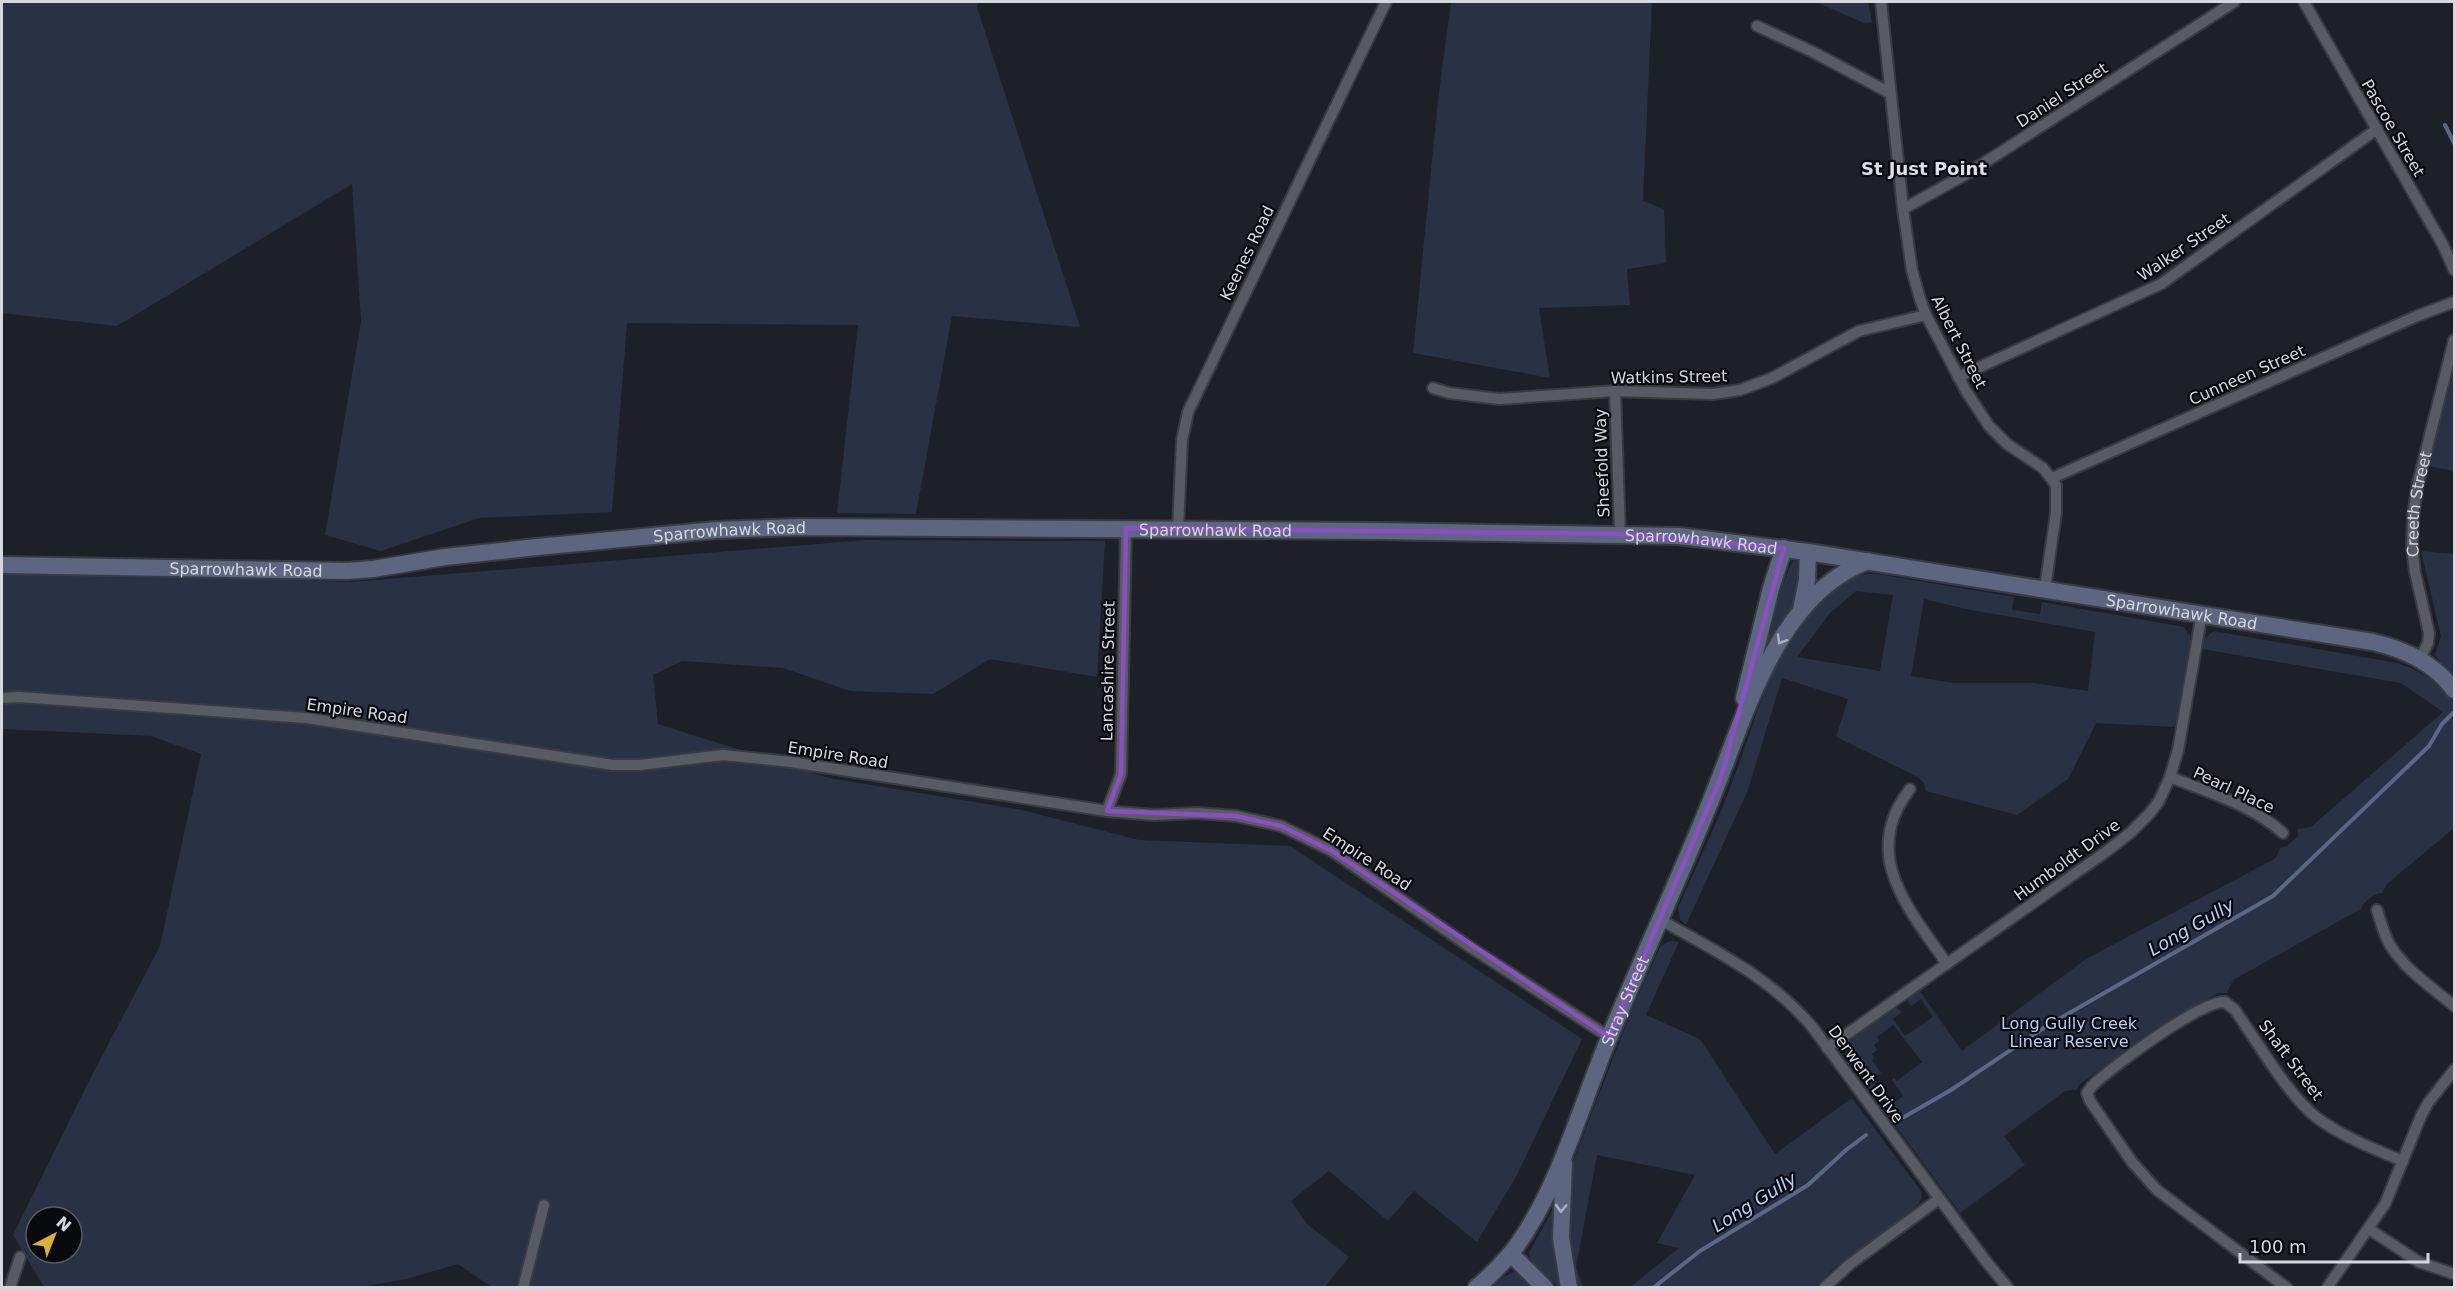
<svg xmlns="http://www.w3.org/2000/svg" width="2456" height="1289" viewBox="0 0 2456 1289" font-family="'DejaVu Sans',sans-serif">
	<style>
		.green { fill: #293144; fill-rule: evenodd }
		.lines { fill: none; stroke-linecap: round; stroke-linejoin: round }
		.stream { stroke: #5a6788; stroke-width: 4 }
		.street-casing { stroke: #393b41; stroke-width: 14 }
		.secondary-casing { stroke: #393b41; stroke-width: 20 }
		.street { stroke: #585b63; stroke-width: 10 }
		.secondary { stroke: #5d6680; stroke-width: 16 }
		.oneway { stroke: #acb0bc }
		.marked { fill: none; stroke: #8d4ec5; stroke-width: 4.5; stroke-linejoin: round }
		.labels { text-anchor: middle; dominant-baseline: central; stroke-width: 4.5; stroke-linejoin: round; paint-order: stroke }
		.street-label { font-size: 16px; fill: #d6d8dd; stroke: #090a0d }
		.park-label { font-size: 16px; fill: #bdcefc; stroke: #090a0d }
		.neighbourhood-label { font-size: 18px; font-weight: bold; fill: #dbdfe8; stroke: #090a0d }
		.water-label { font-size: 18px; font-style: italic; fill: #bdcffd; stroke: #090a0d }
	</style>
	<rect width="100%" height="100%" fill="#1e2027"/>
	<!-- green -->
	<g class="green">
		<path d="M 2,2 L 979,2 L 977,7 L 1080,327 L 952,316 L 916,514 L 837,513 L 858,325 L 627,323 L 612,512 L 479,518 L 381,551 L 325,535 L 361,321 L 352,184 L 117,326 L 2,313 Z"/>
		<path d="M 1451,2 L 1652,2 L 1643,201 L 1664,209 L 1666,263 L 1627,269 L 1630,305 L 1539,308 L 1550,378 L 1413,353 L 1438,100 Z"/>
		<path d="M 1816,2 L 1868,2 L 1872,22 L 1864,23 Z"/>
		<path d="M 2454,370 L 2454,471 L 2428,466 Z"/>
		<path d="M 866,540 L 1105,541 L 1097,677 L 990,659 L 933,694 L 850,691 L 783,668 L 682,661 L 653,675 L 658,724 L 829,778 L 1022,810 L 1139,840 L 1290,846 L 1582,1039 L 1517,1175 L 1477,1242 L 1414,1191 L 1388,1221 L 1329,1171 L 1291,1201 L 1307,1224 L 1349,1257 L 1325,1287 L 493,1288 L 458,1264 L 406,1279 L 361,1287 L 44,1287 L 13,1235 L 89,1081 L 160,946 L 201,754 L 151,736 L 2,729 L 2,570 L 350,582 ZM 36,1217 L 72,1217 L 72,1253 L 36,1253 Z"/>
		<path d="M 2421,551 L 2454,554 L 2454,677 L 2435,655 L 2441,636 Z"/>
		<path d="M 1793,561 L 1800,562 L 1799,600 L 1764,655 L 1762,652 L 1782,585 Z"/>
		<path d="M 1877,574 L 2014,597 L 2012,610 L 2040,614 L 2042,602 L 2184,627 L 2190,636 L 2190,642 L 2175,727 L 2096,723 L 2068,779 L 2017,815 L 1926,791 L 1924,783 L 1918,777 L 1836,737 L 1848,699 L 1782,678 L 1748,790 L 1686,925 L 1680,919 L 1678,908 C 1695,869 1714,830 1729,791 C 1755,724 1764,671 1810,614 C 1827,592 1847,572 1877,574 ZM 1856,591 L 1893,595 L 1880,671 L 1797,657 L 1830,613 ZM 1924,599 L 1966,609 L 2095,632 L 2088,691 L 2033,683 L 1954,683 L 1911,676 Z"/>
		<path d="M 2214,631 L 2397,663 C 2421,670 2440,684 2454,703 L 2454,828 L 2387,884 L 2382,893 C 2375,893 2363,902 2361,909 L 2233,980 L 2227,993 L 2218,993 L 2156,1028 L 2080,1084 L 2076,1090 L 2065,1091 L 2004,1136 L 2025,1165 L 1960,1213 L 1884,1110 L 1903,1096 L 1892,1080 L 1894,1078 L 1897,1081 L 1922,1062 L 1893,1025 L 1877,1037 L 1879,1041 L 1874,1045 L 1877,1050 L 1872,1054 L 1874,1058 L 1872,1060 L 1881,1073 L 1872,1080 L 1878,1088 L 1872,1092 L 1845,1057 L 1846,1043 L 1896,1007 L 1902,1012 L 1893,1019 L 1905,1036 L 1933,1017 L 1921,999 L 1911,1006 L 1907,1001 L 1919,990 L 1962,1051 L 2086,959 L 2276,858 L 2280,848 L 2287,846 L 2298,836 L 2298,829 L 2311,827 L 2443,712 L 2401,683 L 2202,649 L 2205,638 Z"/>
		<path d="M 1670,941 L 1679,942 L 1646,1015 L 1700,1039 L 1775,1154 L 1852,1098 L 1921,1191 L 1922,1198 L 1916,1207 L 1834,1268 L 1815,1287 L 1630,1287 L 1679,1248 L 1657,1243 L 1695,1175 L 1597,1155 L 1576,1267 L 1583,1287 L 1574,1288 C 1566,1247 1562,1203 1573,1162 L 1632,1009 L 1660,947 Z"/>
		<path d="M 1554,1207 L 1556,1207 L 1565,1287 L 1558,1287 L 1531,1262 L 1529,1253 Z"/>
		<path d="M 1515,1272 L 1535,1288 L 1490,1288 L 1505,1276 Z"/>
	</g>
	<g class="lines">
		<!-- stream -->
		<g class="stream">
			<path d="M 2445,125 L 2454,143"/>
			<path d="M 1904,1117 L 1951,1090 L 2045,1027 L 2273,896 L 2429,746 L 2442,724 L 2453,713"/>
			<path d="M 1653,1288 L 1700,1251 L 1808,1185 L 1846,1150 L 1866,1135"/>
		</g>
		<defs>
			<g id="street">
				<path d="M 1881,2 L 1903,209 L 1912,270 L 1920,299 L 1926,315 L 1966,391 L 1989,426 L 2007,444 L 2043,468 L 2056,485 L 2056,513 L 2045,588"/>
				<path d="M 2304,2 L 2443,245 L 2454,270"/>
				<path d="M 1757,26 L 1813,52 L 1890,93"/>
				<path d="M 1903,209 L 1970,172 L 2234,2"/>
				<path d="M 1958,377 L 2161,284 L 2377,129"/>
				<path d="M 1433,388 L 1449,393 L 1499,399 L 1615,391 L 1713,394 L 1740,390 L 1772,378 L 1859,331 L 1926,315"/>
				<path d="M 1615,391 L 1620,534"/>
				<path d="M 2052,478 L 2417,316 L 2454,302"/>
				<path d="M 1178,529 L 1182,440 L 1188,412 L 1386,2"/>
				<path id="s1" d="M 2420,659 L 2428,643 L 2429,633 L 2415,572 L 2412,547 L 2413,515 L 2418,483 L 2454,340"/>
				<path d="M 2,698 L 19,697 L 306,718 L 613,765 L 640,765 L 723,755 L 791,762 L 1107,811 L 1154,815 L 1197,813 L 1236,816 L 1281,826 L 1332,851 L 1467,945 L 1609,1037"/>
				<path d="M 2170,777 C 2208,792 2252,805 2283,833"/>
				<path d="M 1910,789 C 1859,854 1909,909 1947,964"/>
				<path d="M 1107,811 L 1121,774 L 1126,528"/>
				<path d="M 2377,910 C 2381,922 2384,935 2390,945 C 2405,970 2433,988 2454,1006"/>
				<path d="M 1661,920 C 1716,952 1771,977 1813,1028 L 1985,1260 L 2008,1288"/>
				<path d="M 1827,1048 L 2107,851 L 2130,833 L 2150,813 L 2159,801 L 2170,777 L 2178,750 L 2202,613"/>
				<path d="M 2369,1229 L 2419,1262 L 2454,1274"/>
				<path d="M 10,1288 L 20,1257"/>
				<path d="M 523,1288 L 544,1205"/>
				<path d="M 1824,1288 L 1850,1264 L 1939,1199"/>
				<path d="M 2287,1288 L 2157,1190 L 2132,1162 L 2090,1101 L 2087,1093 L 2092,1086 C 2110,1068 2203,999 2225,1002 L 2235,1010 C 2256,1040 2288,1095 2316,1117 C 2341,1136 2374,1149 2403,1161"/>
				<path d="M 2327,1288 L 2385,1204 L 2421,1116 L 2428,1103 L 2454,1070"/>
			</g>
			<g id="secondary">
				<path id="s2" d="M 2,565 L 347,571 L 373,569 L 445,557 L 537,547 L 716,530 L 800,527 L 1376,531 L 1679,536 L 1808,552 L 2373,642 C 2406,650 2434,663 2454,690"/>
				<path d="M 1801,610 L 1807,580 L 1808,552"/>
				<path d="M 1744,698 L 1771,588 L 1784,548"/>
				<path d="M 1564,1163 L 1561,1238 L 1569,1288"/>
				<path d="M 1511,1254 L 1545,1288"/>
				<path id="s3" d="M 1476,1288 C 1489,1277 1501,1265 1512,1252 C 1558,1192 1580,1107 1609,1038 C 1642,958 1679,880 1711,800 C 1745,718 1776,595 1868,561"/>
			</g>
		</defs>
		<!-- street casing -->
		<use href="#street" class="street-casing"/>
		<!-- secondary casing -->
		<use href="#secondary" class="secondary-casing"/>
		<!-- street -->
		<use href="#street" class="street"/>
		<!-- secondary -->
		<use href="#secondary" class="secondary"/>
	</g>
	<!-- one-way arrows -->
	<defs><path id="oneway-chevron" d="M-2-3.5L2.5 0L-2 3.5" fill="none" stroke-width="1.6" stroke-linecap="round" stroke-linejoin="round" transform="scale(1.5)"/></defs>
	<g class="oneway">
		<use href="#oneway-chevron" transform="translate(1781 640) rotate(121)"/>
		<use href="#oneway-chevron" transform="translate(1561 1208) rotate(92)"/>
	</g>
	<!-- marked area -->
	<path class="marked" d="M 1126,528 L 1620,534 L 1784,548 L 1721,777 L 1609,1037 L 1332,851 L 1281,826 L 1236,816 L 1107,811 L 1121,774 Z"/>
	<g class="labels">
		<!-- street labels -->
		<g class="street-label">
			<text transform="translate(2062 95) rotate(-33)">Daniel Street</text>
			<text transform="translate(2393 128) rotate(60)">Pascoe Street</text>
			<text transform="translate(2184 247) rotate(-34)">Walker Street</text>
			<text transform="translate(1247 253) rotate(-64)">Keenes Road</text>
			<text transform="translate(1959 342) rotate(63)">Albert Street</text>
			<text transform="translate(2247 375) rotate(-24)">Cunneen Street</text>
			<text transform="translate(1669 377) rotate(-1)">Watkins Street</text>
			<text transform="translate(1602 463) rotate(-92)">Sheefold Way</text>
			<text stroke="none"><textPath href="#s1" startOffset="159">Creeth Street</textPath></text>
			<text stroke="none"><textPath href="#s2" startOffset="1216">Sparrowhawk Road</textPath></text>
			<text stroke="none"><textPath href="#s2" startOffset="730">Sparrowhawk Road</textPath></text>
			<text stroke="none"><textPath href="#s2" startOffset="1702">Sparrowhawk Road</textPath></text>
			<text stroke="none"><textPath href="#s2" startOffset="244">Sparrowhawk Road</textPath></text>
			<text stroke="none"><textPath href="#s2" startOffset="2188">Sparrowhawk Road</textPath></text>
			<text transform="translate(1108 671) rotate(-89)">Lancashire Street</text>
			<text transform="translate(357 711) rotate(8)">Empire Road</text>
			<text transform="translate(838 755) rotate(9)">Empire Road</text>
			<text transform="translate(2234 790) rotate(25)">Pearl Place</text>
			<text transform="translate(1367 859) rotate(33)">Empire Road</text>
			<text transform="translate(2067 860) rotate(-36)">Humboldt Drive</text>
			<text stroke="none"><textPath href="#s3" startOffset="327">Stray Street</textPath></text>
			<text transform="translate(2291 1060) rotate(53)">Shaft Street</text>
			<text transform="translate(1866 1074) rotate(54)">Derwent Drive</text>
		</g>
		<!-- park labels -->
		<g class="park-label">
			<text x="2069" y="1023">Long Gully Creek<tspan x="2069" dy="18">Linear Reserve</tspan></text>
		</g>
		<!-- neighbourhood labels -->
		<g class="neighbourhood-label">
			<text x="1924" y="168">St Just Point</text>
		</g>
		<!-- water labels -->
		<g class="water-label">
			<text transform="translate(2191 927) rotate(-30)">Long Gully</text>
			<text transform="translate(1754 1202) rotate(-32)">Long Gully</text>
		</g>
	</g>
	<!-- border -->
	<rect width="2456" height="1289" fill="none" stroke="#d6d8dd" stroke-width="6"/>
	<!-- north arrow -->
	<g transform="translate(54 1235) rotate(42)"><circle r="28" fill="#090a0d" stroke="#5b5c60" stroke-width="1.5"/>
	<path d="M0-4.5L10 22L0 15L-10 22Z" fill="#ddb133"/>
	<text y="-9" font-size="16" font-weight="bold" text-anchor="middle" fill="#d6d8dd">N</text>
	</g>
	<!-- scale -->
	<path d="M2240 1253v9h188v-9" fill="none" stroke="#d6d8dd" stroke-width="3"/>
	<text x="2249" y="1253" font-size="18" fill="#d6d8dd" stroke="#090a0d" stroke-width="4.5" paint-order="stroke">100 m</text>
</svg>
